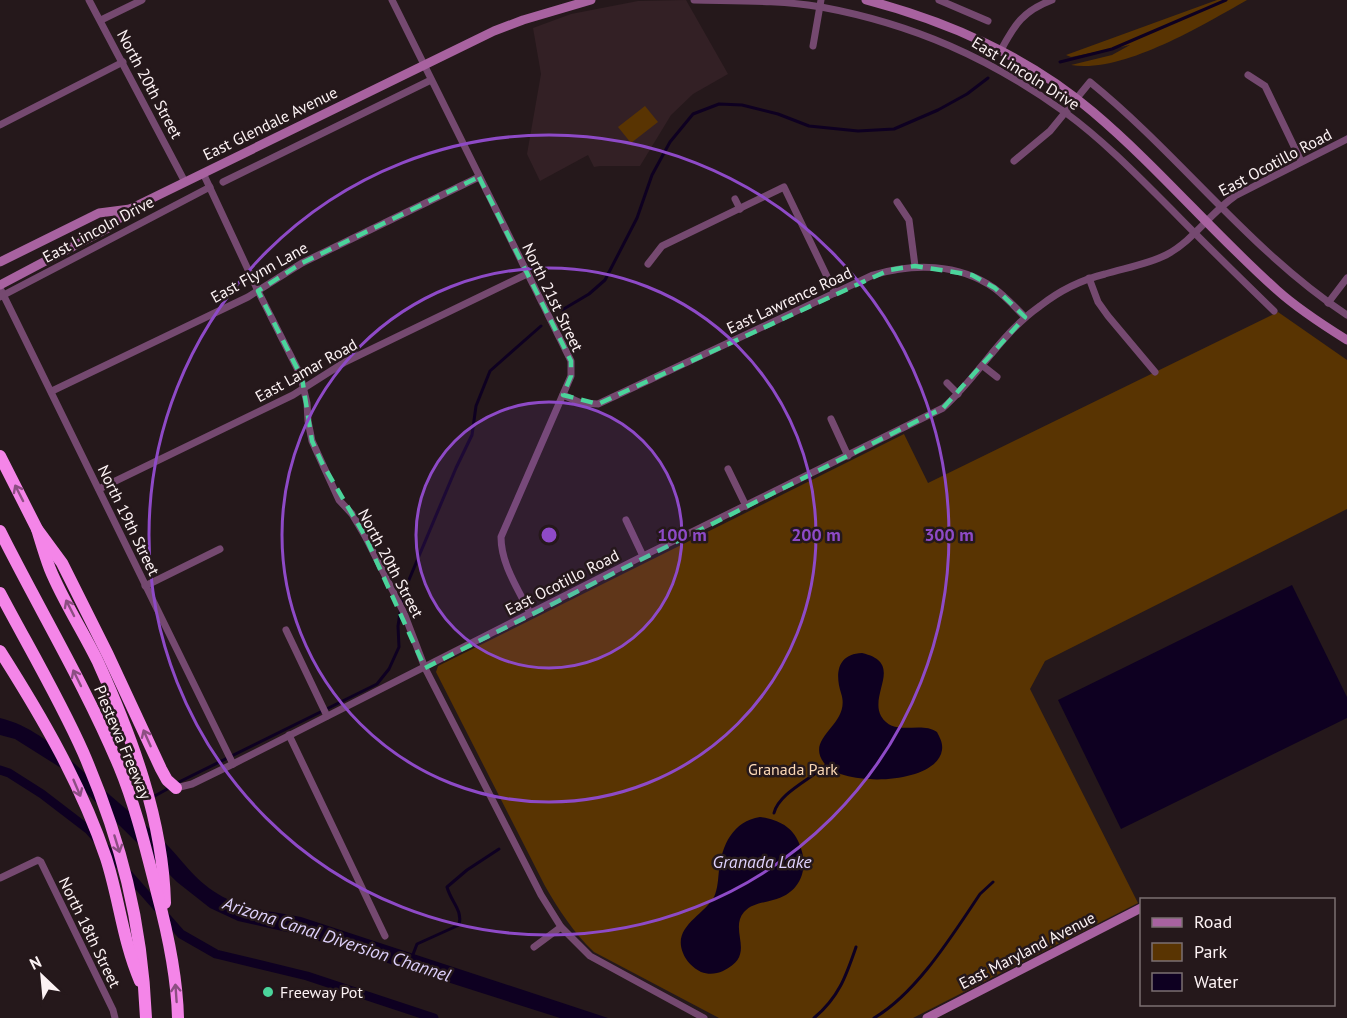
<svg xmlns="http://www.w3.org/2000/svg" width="1347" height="1018" viewBox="0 0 1347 1018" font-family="'PT Sans',sans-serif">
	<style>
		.built { fill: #332025 }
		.green { fill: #593402 }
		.water { fill: #0e0021 }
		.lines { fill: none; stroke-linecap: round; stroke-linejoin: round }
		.stream { stroke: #0e0021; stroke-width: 3 }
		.canal { stroke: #0e0021; stroke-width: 9 }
		.street { stroke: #754970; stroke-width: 7 }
		.secondary { stroke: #a862a0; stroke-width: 9 }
		.highway { stroke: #f485e8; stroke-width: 12 }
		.oneway { stroke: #8c4e82 }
		.marked { fill: none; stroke: #4bd49b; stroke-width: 4.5; stroke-dasharray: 12 8; stroke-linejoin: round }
		.ring { fill: none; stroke: #8e4ac7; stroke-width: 3 }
		.poi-dot { fill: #4bd49b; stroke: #25181b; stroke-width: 2 }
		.labels { text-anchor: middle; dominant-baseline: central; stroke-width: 5; stroke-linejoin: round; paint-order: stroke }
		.street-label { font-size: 16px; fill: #fcf2f4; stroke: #25181b }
		.park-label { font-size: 16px; fill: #fbd8b5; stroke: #25181b }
		.poi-label { font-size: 16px; fill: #fcf2f4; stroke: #25181b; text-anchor: start }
		.water-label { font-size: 18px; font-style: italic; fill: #ded1fc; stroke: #25181b }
		.centre { fill: #8e4ac7; stroke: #25181b; stroke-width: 3 }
		.ring-label { font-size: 18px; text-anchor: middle; font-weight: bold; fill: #8e4ac7; stroke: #25181b; stroke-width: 5; stroke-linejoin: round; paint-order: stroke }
	</style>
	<rect width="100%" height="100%" fill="#25181b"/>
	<!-- built -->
	<path class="built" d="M 686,0 L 728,74 L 693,94 L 671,115 L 640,166 L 600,166 L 594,167 L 588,155 L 540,181 L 527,154 L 541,74 L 533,28 L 571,14 L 638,1 Z"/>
	<!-- green -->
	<g class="green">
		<path d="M 1217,0 L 1247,0 C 1203,25 1122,74 1071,65 L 1112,55 L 1130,45 L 1071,57 L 1066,55 Z"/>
		<path d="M 645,106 L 658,122 L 631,143 L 618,127 Z"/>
		<path d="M 1278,312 L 1347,360 L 1347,509 L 1045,661 L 1030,689 L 1138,903 L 913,1018 L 719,1018 L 594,952 C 573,932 559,910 545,886 L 436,672 L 438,666 L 904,434 L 928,483 Z"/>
	</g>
	<!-- water -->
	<g class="water">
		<path d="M 1292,585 L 1347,697 L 1347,718 L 1121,829 L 1058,700 Z"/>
		<path d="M 862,653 C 905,663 869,693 881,716 C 894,738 920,720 937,732 C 940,738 943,743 942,750 C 937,785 842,788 824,763 C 804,736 852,725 841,693 C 835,674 837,654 862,653 Z"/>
		<path d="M 0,718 C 42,728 72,763 104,790 C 123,807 144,823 163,841 C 183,860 192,878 218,894 C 244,910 272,911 301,917 L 608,1018 L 560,1018 L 300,935 L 238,921 L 210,908 L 177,882 L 61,768 L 15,739 L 0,735 Z"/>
		<path d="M 760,817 C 778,820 792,826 799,843 C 810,868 801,893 773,900 C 763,903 752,903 744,912 C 728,931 758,955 723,971 C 716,974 709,975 701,972 C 693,968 686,961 683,953 C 672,927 704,915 714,897 C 718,888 718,879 719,870 C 722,845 733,821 760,817 Z"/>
	</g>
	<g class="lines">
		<!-- stream -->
		<g class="stream">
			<path d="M 1060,62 L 1112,49 L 1226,0"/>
			<path d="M 562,310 L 589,294 L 605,280 L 637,218 L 652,175 L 670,142 L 693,114 L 719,104 L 742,105 L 778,114 L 809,126 L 858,131 L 894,129 L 938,110 L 967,94 L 988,78"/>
			<path d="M 177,783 L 377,684 L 389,669 L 399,647 L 398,626 L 403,594 L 456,468 L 472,435 L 476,406 L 490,371 L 541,326"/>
			<path d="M 151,798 L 171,787"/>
			<path d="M 774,813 C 779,793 810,780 826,765"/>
			<path d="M 412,957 L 417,944 L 459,925 C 463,910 451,902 447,887 L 467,870 L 499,849"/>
			<path d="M 814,1018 C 839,997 846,976 856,947"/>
			<path d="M 874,1018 C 917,993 953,934 980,894 L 993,882"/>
		</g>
		<!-- canal -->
		<path class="canal" d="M 0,770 L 9,773 L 42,794 L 89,830 L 181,934 L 216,954 L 307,976 L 434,1018"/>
		<!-- street -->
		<g class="street">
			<path d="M 89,0 L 185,182"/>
			<path d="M 392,0 L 571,361 L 571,376 L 501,537 C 501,564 518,589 530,613"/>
			<path d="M 694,0 C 737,1 780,0 821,7 C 913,24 990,58 1066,113 C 1104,141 1137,175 1170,208 C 1204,243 1239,277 1274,311"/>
			<path d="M 939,0 L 988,21"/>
			<path d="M 101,20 L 142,0"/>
			<path d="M 813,46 L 821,0"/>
			<path d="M 1001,50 C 1015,24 1023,11 1052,0"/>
			<path d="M 1248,75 L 1265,86 L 1301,161"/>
			<path d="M 0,125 L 123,62"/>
			<path d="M 1014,161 L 1050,131 L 1090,82 C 1180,155 1250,251 1347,315"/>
			<path d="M 203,173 L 258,291 L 300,374 L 307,403 L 308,421 L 312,441 L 322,463 L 339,500 L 352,514 L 365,536 L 404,613 L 425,668 L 541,895 L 561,927 L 590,956 L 704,1018"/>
			<path d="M 223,182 L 431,80"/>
			<path d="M 735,199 L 740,209"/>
			<path d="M 897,202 L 909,220 L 915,266"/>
			<path d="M 648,264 L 662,246 L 784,187 L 835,293"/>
			<path d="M 1089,278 L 1098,302 L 1108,316 L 1155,372"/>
			<path d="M 0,288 L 233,764"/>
			<path d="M 0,297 L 210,187"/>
			<path d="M 1328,303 L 1347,278"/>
			<path d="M 983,366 L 997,377"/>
			<path d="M 947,383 L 958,394"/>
			<path d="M 52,391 L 248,297 L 302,263 L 479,177"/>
			<path d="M 563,395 L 581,403 L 598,404 L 873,275 C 913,263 958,263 994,288 C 1005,296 1015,307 1025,317"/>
			<path d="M 831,419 L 848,456"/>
			<path d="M 728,469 L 746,506"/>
			<path d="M 99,489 L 293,395 L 345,362 L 527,274"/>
			<path d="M 626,520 L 643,556"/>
			<path d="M 145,586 L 220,549"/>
			<path d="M 286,630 L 327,716"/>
			<path d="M 289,735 L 385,936"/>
			<path d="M 176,788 L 192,784 L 233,764 L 643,556 L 943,408 C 978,377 1001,333 1040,306 C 1059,291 1081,280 1105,274 C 1125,268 1148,264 1166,255 C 1193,241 1210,213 1235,196 L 1347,139"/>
			<path d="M 0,878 L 38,860 L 41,862 L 113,1010 L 115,1018"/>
			<path d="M 534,947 L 561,927"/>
		</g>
		<!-- secondary -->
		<g class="secondary">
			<path d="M 866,0 C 947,21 1029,57 1093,112 C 1158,167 1213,233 1277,290 C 1298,309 1323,325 1347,340"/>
			<path d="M 0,262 L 99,213 L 130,209"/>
			<path d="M 0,285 L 108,228 L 130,209 L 494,31 L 523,20 L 591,0"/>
			<path d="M 927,1018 L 1141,908"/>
		</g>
		<!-- highway -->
		<g class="highway">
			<path d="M 0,456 L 37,529 L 62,563 L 108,655 L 161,769 L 167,780 L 176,788"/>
			<path d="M 37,529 C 41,542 45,556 50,569 C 63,601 83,631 98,662 C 132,737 163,820 165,903"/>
			<path d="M 0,531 C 39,609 85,685 119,766 C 136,807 146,850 157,893 C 168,934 177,975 178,1018"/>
			<path d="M 0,593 C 28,646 59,698 83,752 C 121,840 142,922 146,1018"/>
			<path d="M 0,651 C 42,717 81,784 106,858 C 119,898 123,942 140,981"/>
		</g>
	</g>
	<!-- one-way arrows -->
	<defs><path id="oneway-shaft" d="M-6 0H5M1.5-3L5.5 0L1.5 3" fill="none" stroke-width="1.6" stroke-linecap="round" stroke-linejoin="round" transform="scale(1.5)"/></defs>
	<g class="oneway">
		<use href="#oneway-shaft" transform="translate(19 493) rotate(-117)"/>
		<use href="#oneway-shaft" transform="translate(70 608) rotate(-117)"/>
		<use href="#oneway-shaft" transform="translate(77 678) rotate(-116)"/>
		<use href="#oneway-shaft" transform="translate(147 738) rotate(-114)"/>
		<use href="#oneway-shaft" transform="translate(77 788) rotate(67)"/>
		<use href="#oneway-shaft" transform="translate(117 844) rotate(73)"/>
		<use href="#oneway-shaft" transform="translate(176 993) rotate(-94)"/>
	</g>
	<!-- marked area -->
	<path class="marked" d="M 479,177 L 571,361 L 571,376 L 563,395 L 598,404 L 889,270 L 915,266 L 972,275 L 995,288 L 1025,317 L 943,408 L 425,668 L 365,536 L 322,463 L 312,441 L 302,378 L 258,291 L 302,263 Z"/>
	<!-- distance rings -->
	<circle cx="549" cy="535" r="133" fill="#8e4ac7" fill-opacity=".12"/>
	<g class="ring">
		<circle cx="549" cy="535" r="133"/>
		<circle cx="549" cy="535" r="267"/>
		<circle cx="549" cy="535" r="400"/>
	</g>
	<!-- markers -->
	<circle class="poi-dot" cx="268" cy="992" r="6"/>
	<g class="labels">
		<!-- street labels -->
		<g class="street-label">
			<text transform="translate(1026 73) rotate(32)">East Lincoln Drive</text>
			<text transform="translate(150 84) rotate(62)">North 20th Street</text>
			<text transform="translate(270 123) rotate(-26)">East Glendale Avenue</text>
			<text transform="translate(1275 162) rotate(-28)">East Ocotillo Road</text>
			<text transform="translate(98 229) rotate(-28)">East Lincoln Drive</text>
			<text transform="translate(259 272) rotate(-29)">East Flynn Lane</text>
			<text transform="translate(553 297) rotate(64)">North 21st Street</text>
			<text transform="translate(789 300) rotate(-25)">East Lawrence Road</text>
			<text transform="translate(306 370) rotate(-29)">East Lamar Road</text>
			<text transform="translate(129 520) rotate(64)">North 19th Street</text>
			<text transform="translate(391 563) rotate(62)">North 20th Street</text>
			<text transform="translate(562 582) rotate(-27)">East Ocotillo Road</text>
			<text transform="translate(123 742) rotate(67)">Piestewa Freeway</text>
			<text transform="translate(90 932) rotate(64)">North 18th Street</text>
			<text transform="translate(1027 950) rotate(-27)">East Maryland Avenue</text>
		</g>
		<!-- park labels -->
		<g class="park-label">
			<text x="793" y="769">Granada Park</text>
		</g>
		<!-- poi labels -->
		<g class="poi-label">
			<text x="280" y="992">Freeway Pot</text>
		</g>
		<!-- water labels -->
		<g class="water-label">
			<text x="762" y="861">Granada Lake</text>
			<text transform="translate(337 939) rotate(18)">Arizona Canal Diversion Channel</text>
		</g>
	</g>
	<circle cx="549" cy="535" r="9" class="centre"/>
	<g class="ring-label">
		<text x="682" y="541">100 m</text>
		<text x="816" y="541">200 m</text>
		<text x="949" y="541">300 m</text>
	</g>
	<!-- legend -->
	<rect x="1140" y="898" width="195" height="108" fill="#25181b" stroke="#7b6f72" stroke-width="1.5"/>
	<rect x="1152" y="918" width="30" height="9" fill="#a862a0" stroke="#7b6f72" stroke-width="1.5"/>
	<text x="1194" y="928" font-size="18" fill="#fcf2f4">Road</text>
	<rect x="1152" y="943" width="30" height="18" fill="#593402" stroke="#7b6f72" stroke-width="1.5"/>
	<text x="1194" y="958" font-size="18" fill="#fcf2f4">Park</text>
	<rect x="1152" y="973" width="30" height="18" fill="#0e0021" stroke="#7b6f72" stroke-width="1.5"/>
	<text x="1194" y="988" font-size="18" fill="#fcf2f4">Water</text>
	<!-- north arrow -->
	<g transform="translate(42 976) rotate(334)" stroke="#25181b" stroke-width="4.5" paint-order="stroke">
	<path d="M0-4.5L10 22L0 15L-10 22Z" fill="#fcf2f4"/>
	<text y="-9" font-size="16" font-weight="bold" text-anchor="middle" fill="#fcf2f4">N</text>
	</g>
</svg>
